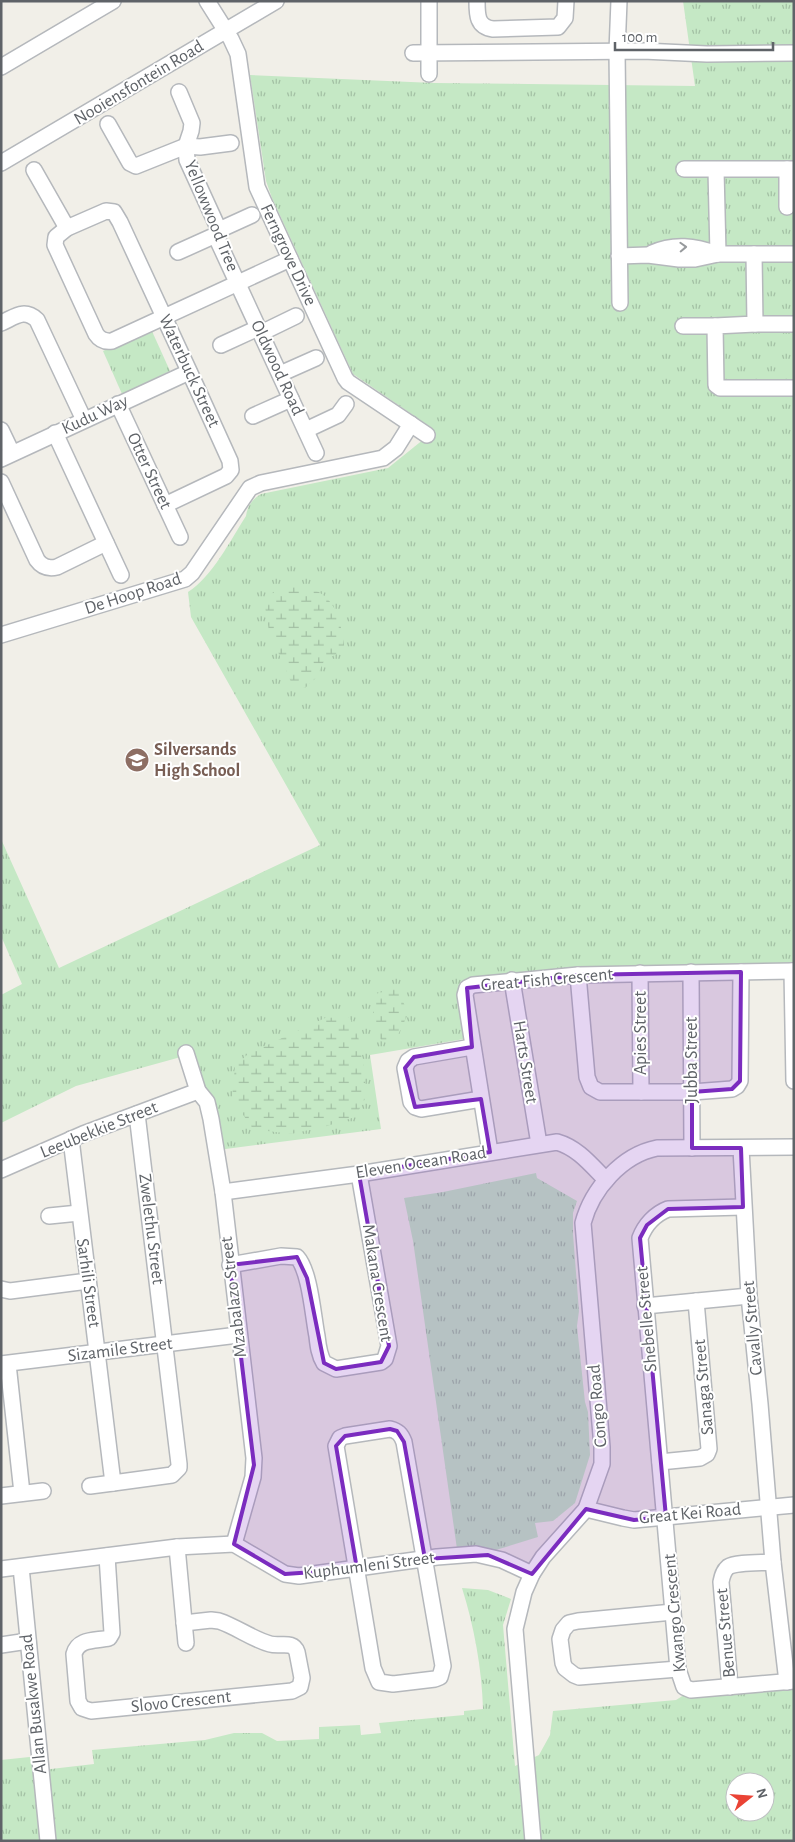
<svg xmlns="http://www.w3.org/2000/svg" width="795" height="1842" viewBox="0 0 795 1842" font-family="'Alegreya Sans',sans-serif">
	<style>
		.grass { fill: url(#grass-tufts); fill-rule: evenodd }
		.wetland { fill: url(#wetland-marsh) }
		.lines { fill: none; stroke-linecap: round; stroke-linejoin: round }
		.minor-casing { stroke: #b5b8bc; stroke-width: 18 }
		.minor { stroke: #fff; stroke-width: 15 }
		.oneway { stroke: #979a9d }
		.marked { fill: #7b2cbf; fill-opacity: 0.2; stroke: #7b2cbf; stroke-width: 4; stroke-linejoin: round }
		.labels { text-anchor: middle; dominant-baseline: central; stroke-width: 4; stroke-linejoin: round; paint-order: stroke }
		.street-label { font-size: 18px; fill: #5f6368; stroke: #fff }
		.education-label { font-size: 18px; font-weight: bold; fill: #785e54; stroke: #fff; text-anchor: start }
	</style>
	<defs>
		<pattern id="grass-tufts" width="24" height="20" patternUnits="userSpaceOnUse" patternTransform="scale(1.25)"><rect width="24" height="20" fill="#c5e8c5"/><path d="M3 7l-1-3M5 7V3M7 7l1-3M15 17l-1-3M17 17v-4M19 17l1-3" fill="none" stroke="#a3c0a4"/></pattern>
		<pattern id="wetland-marsh" width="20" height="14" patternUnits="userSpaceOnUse" patternTransform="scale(1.25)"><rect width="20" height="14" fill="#c5e8c5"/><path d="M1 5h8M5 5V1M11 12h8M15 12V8" fill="none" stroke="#a3c0a4"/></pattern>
	</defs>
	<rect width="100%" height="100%" fill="#f1efe8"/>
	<!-- grass -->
	<g class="grass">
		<path d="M 683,1 L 794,1 L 794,970 L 473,984 L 470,1038 L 370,1055 L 381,1129 L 218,1150 L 188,1055 L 76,1086 L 1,1123 L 1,995 L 22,984 L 1,936 L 1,839 L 59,968 L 320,845 L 191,617 L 188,592 C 212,577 230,541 246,516 C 247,507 252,499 261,494 L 388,468 L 424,439 L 432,428 L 353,374 L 272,198 L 266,181 L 250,75 L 434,83 L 695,86 Z"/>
		<path d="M 151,329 L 170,371 L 122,394 L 103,351 Z"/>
		<path d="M 536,1173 L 537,1178 L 577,1201 L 573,1213 L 573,1234 L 579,1311 L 577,1326 L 585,1402 L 588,1412 L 590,1455 L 575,1503 L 553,1521 L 535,1523 L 538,1537 L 496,1550 L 457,1549 L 413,1241 L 404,1198 L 443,1192 Z"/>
		<path d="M 462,1588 L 488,1590 L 511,1599 L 503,1625 L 515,1766 L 539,1755 L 550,1735 L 553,1711 L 676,1700 L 684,1695 L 794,1687 L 794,1840 L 1,1841 L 1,1760 L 39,1756 L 40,1773 L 51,1769 L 94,1764 L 92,1750 L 205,1740 L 234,1733 L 262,1733 L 277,1741 L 319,1739 L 319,1727 L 360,1725 L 361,1735 L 381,1733 L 379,1723 L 464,1715 L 464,1711 L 483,1709 C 482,1669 474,1626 462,1588 ZM 735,1782 L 765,1782 L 765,1812 L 735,1812 Z"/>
	</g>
	<!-- wetland -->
	<g class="wetland">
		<path d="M 284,588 C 292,588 304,586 312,589 C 339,599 341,626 345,651 L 325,659 L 316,678 L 305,688 L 291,682 L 269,631 L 264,600 L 277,589 Z"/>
		<path d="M 394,989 L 399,991 L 408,1014 L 398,1035 L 392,1042 L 382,1042 L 376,1028 L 371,1001 L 375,994 Z"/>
		<path d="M 348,1017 L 356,1026 L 365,1071 L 365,1099 L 355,1117 L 327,1126 L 291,1134 L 253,1129 L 232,1099 L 235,1066 L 248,1054 L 325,1018 Z"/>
	</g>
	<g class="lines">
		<defs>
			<g id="minor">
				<path d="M 207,1 L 231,39 L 238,54 L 257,187 L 345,378 L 348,382 L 427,435"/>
				<path d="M 477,1 C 477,15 477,27 493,29 L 558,27 L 565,18 L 566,1"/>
				<path d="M 619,1 L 617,51 L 620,303"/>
				<path d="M 413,53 L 643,51 L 707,54 L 794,53"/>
				<path d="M 1,67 L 113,1"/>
				<path d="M 429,74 L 429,1"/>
				<path d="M 179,92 L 192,123 L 191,131 L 186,146 L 187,160 L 219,230 L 218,241 L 316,453"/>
				<path d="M 108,124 L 130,163 L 136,166 L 186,146 L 200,147 L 231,143"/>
				<path d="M 1,163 L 276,1"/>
				<path d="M 684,169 L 794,169"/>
				<path d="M 787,169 L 787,207"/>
				<path d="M 34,170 L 67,228"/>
				<path d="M 716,170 L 718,254 L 794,254"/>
				<path d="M 219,230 L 252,215"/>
				<path d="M 178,252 L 218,234"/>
				<path d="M 652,253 C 674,243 695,246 717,254"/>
				<path d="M 754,254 L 755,324 L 715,326 L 716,385 L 720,388 L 794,388"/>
				<path d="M 619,256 L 648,255 L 679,259 L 695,259 L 718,254"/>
				<path d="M 1,323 C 15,317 24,308 37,320 L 84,420"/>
				<path d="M 755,324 L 794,324"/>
				<path d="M 683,326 L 715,326"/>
				<path d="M 261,333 L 296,316"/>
				<path d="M 221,345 L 258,328"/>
				<path d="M 280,374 L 316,358"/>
				<path d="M 118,404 L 180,537"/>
				<path d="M 253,416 L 291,399"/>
				<path d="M 1,430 L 12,453"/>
				<path d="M 306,430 L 338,415 L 346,404"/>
				<path d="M 55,433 L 121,575"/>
				<path d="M 1,459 L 189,372"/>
				<path d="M 1,482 L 37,560 C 42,567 48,569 57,567 L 106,543"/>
				<path d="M 165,505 L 226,476 L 231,470 L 230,461 C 194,381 157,301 120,222 L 114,212 L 106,211 L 67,228 L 56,237 L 55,245 L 96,334 C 100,340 105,342 112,341 L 290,259"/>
				<path d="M 1,635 L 185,579 L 192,573 L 250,488 L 261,483 L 383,458 L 396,448 L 411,424"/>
				<path d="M 792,971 L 794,1081"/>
				<path d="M 691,972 L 692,1148"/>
				<path d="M 640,973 L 641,1092"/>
				<path d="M 578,975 L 587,1077 L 591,1087 L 600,1092 L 692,1092 L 732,1089 L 737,1086 L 740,1081 L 741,972"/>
				<path d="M 512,980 L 539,1144"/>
				<path d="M 472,1047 L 414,1057 L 408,1061 L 405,1068 L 411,1102 L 415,1107 L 421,1109 L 481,1099"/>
				<path d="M 186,1053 L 198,1091 L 207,1102 L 211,1119 L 223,1192 L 254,1458 L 253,1477 L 234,1544"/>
				<path d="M 71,1139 L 113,1483 L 172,1475 L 179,1468 L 179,1464 L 137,1114"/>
				<path d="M 741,1148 L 749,1296 L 760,1404 L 773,1562 L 787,1682"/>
				<path d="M 490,1152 L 465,995 L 467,988 L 473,985 L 578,975 L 794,971"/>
				<path d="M 1,1170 L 83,1134 L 198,1091"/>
				<path d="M 223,1192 L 359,1174 L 557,1142 C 578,1148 591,1165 606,1180"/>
				<path d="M 743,1207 L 668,1209 C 655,1214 645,1225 640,1238 L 678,1669 L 684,1687 L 691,1690 L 794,1681"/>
				<path d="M 49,1216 L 79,1213"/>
				<path d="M 230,1265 L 281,1256 L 297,1257 C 310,1271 313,1316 317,1336 C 318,1345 319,1355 324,1363 L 336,1369 L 381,1362 L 385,1359 L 389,1346 L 359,1174"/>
				<path d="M 1,1289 L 10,1291 L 88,1281"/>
				<path d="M 645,1306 L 749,1296"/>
				<path d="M 1,1364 L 238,1335"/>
				<path d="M 8,1364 L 22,1493"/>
				<path d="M 390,1429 C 398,1431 401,1434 404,1442 L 443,1666 L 440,1677 L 435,1679 L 393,1684 L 379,1682 L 373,1668 L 336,1446 L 340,1438 L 345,1436 Z"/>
				<path d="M 660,1462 L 700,1458 L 707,1454 L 709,1449 L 696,1301"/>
				<path d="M 90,1486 L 113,1483"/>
				<path d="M 1,1496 L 43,1491"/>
				<path d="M 586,1509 L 623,1518 L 634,1520 L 794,1505"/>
				<path d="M 177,1547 L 186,1643"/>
				<path d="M 107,1556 L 112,1633 L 109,1638 C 96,1641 78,1638 74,1654 L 78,1701 L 82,1708 L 91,1711 L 292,1691 L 300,1687 L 302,1678 L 297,1652 C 293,1640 280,1647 270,1644 C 252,1639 237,1627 219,1621 L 211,1620 L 184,1623"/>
				<path d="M 21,1567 L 48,1841"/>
				<path d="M 1,1569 L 177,1547 L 234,1544 L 285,1574 L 299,1576 L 437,1557 L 476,1554 L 502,1560 L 532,1574"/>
				<path d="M 673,1612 L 578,1621 L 569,1623 L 563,1630 L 560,1639 L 563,1663 L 565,1668 L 574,1675 L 579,1677 L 678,1669"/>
				<path d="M 1,1645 L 28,1641"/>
				<path d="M 730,1687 L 721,1582 C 722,1577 723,1571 728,1567 C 736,1562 763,1563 773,1562"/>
				<path d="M 533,1841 L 515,1629 L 524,1592 L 532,1574 L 543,1557 L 586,1509 L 602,1464 L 602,1447 L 583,1223 C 592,1189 622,1155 657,1148 L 794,1147"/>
			</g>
		</defs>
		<!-- minor casing -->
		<use href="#minor" class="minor-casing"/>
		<!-- minor -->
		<use href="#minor" class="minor"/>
	</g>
	<!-- one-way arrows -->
	<defs><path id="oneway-chevron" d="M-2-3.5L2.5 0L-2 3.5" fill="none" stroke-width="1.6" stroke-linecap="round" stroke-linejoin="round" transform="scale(1.25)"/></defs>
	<use class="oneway" href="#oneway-chevron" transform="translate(683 247) rotate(-2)"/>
	<!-- marked area -->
	<path class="marked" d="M 741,972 L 740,1081 L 732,1089 L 692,1092 L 692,1148 L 741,1148 L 743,1207 L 668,1209 L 647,1225 L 640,1238 L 666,1517 L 634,1520 L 586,1509 L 532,1574 L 488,1555 L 425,1559 L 404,1442 L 397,1431 L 390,1429 L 345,1436 L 336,1446 L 357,1569 L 285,1574 L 234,1544 L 254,1465 L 230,1265 L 297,1257 L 307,1278 L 324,1363 L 336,1369 L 381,1362 L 389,1346 L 359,1174 L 490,1152 L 481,1099 L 415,1107 L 405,1068 L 414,1057 L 472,1047 L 467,988 L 578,975 Z"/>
	<!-- icons -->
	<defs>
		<symbol id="school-disc" viewBox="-11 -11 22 22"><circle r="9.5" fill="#8d6e63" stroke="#fff"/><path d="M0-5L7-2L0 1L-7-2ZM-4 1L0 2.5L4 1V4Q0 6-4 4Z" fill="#fff"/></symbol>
	</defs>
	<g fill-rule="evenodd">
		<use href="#school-disc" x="123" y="746" width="28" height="28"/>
	</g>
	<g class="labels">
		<!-- street labels -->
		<g class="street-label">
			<text transform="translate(139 83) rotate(-31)">Nooiensfontein Road</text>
			<text transform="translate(211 216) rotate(68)">Yellowwood Tree</text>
			<text transform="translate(288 255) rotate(65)">Ferngrove Drive</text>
			<text transform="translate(277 368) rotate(65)">Oldwood Road</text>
			<text transform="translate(189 371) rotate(65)">Waterbuck Street</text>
			<text transform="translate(95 415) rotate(-25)">Kudu Way</text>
			<text transform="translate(149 471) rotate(65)">Otter Street</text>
			<text transform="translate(133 594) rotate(-18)">De Hoop Road</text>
			<text transform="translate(547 980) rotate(-5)">Great Fish Crescent</text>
			<text transform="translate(641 1033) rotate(-90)">Apies Street</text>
			<text transform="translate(692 1060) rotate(-90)">Jubba Street</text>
			<text transform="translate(525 1062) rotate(81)">Harts Street</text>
			<text transform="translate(99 1130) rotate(-22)">Leeubekkie Street</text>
			<text transform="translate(421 1163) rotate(-9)">Eleven Ocean Road</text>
			<text transform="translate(151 1229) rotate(83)">Zwelethu Street</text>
			<text transform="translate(88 1283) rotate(82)">Sarhili Street</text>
			<text transform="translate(377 1283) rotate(81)">Makana Crescent</text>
			<text transform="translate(234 1297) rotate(-97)">Mzabalazo Street</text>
			<text transform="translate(647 1319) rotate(-95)">Shebelle Street</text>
			<text transform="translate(753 1328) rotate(-95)">Cavally Street</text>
			<text transform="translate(120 1350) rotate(-7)">Sizamile Street</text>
			<text transform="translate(704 1387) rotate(-95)">Sanaga Street</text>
			<text transform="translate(598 1406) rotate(-95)">Congo Road</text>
			<text transform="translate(690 1514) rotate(-5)">Great Kei Road</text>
			<text transform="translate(369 1566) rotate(-7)">Kuphumleni Street</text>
			<text transform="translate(675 1613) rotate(-95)">Kwango Crescent</text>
			<text transform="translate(726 1633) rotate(-95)">Benue Street</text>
			<text transform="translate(181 1702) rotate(-6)">Slovo Crescent</text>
			<text transform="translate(34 1704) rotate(-96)">Allan Busakwe Road</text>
		</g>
		<!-- education labels -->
		<g class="education-label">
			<text x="154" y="750">Silversands<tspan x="154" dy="21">High School</tspan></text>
		</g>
	</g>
	<!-- border -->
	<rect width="795" height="1842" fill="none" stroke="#5f6368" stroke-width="5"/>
	<!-- north arrow -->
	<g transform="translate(750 1797) rotate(73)"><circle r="24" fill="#ffffff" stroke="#bfc1c3"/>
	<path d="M0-4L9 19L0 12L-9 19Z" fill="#ea4335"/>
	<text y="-8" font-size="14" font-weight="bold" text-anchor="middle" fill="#5f6368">N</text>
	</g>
	<!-- scale -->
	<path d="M615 42v8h158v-8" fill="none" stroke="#5f6368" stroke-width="2.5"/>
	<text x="622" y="42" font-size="15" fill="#5f6368" stroke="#ffffff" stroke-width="4" paint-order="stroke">100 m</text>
</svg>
